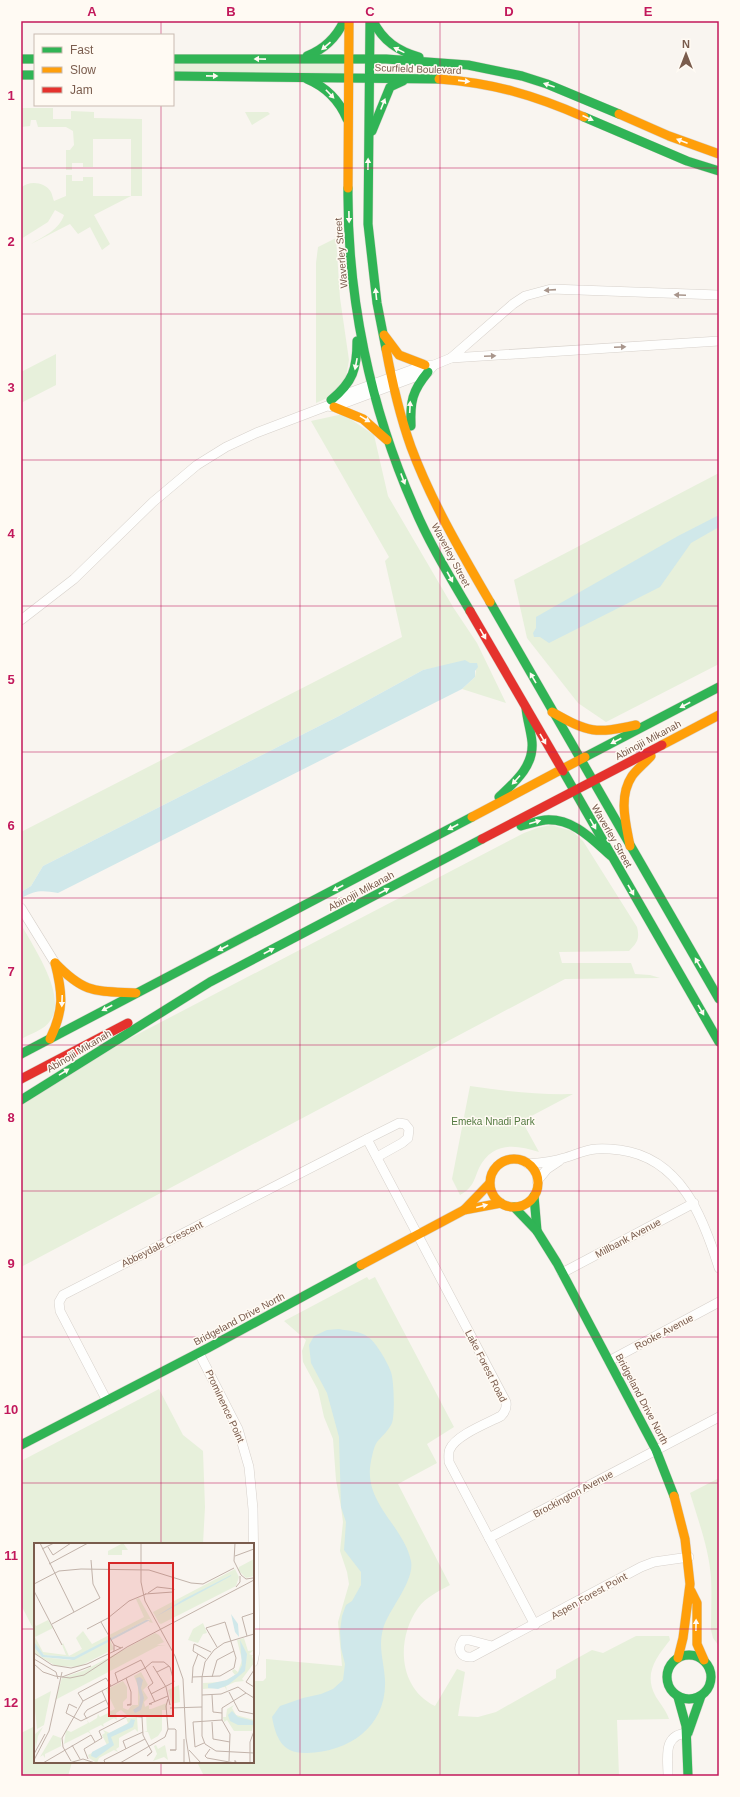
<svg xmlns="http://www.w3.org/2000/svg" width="740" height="1797" viewBox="0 0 740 1797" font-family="Arial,sans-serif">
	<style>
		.green { fill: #e7f0db }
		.water { fill: #d0e8ea }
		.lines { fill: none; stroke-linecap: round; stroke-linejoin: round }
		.street-casing { stroke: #d7d1cb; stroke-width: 10 }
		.fast-casing { stroke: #d9d2cb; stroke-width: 10 }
		.slow-casing { stroke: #d9d2cb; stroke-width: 10 }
		.jam-casing { stroke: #d9d2cb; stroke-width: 10 }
		.street { stroke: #fefefd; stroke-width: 9 }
		.fast { stroke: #30b455; stroke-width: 9 }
		.slow { stroke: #ff9f0a; stroke-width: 9 }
		.jam { stroke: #e5322d; stroke-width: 9 }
		.oneway { fill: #fffaf3 }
		.oneway2 { fill: #a8958b }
		.grid { fill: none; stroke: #c2185b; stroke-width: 1; stroke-opacity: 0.55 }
		.labels { text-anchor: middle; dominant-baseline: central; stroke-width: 3; stroke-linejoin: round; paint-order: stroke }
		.street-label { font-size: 10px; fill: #7a5c4d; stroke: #fffaf3 }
		.park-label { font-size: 10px; fill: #537a41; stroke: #fffaf3 }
		.inset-road { fill: none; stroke: #c2b3aa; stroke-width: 1 }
		.view { fill: #d62828; fill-opacity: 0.15; stroke: #d62828; stroke-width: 2 }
		.inset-edge { fill: none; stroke: #7a5c4d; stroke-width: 2 }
		.neatline { fill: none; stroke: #c2185b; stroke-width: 1.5 }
		.grid-label { font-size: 13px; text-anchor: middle; font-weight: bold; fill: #c2185b }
	</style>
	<rect width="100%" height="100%" fill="#f9f5f0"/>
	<!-- green -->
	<g class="green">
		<path d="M 173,59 L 348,59 L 348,78 L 173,76 Z"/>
		<path d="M 21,108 L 53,108 L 53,119 L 71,119 L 71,111 L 94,112 L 94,118 L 142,119 L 142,196 L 131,196 L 94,215 L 110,244 L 102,250 L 90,227 L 78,234 L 70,224 L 31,244 C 44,236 59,230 64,215 L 55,210 L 48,222 L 21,239 L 21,188 C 29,180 45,182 51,192 C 52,194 53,199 54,201 L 66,196 L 66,175 L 72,175 L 72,181 L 83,181 L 83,177 L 93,177 L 93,196 L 131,196 L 131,139 L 93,139 L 93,167 L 83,167 L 83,163 L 72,163 L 72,170 L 66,170 L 66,150 L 70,150 L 74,145 L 73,131 L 66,127 L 38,127 L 36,120 L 31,120 L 30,126 L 21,127 Z"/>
		<path d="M 245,112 L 268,112 L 270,114 L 252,125 Z"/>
		<path d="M 336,238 L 340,298 L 349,360 L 345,382 L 327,398 L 316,403 L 316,263 L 318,247 Z"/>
		<path d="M 56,354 L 56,385 L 21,403 L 21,372 Z"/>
		<path d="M 343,414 L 374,435 L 388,496 L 453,607 L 477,643 L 506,703 L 462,689 L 475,677 L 477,663 L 443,666 L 423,670 L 339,716 L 43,866 L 31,886 L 21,892 L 21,832 L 402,637 L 385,561 L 389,557 L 311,421 Z"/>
		<path d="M 719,473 L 719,664 L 606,722 L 578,703 L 527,638 L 514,580 Z"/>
		<path d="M 551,825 L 572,831 L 583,841 L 637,927 C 640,939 637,943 629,951 L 559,952 L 562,963 L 631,963 L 635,974 L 650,975 L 660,978 L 565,979 L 21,1267 L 21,1095 L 524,833 L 537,828 Z"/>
		<path d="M 21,924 C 33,947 68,996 50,1021 C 44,1030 30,1034 21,1039 Z"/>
		<path d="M 470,1086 C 504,1091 538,1095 573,1094 L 522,1121 L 539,1152 C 515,1144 492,1142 479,1168 C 474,1180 473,1188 460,1195 L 452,1179 Z"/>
		<path d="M 367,1277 L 369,1280 L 375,1277 L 454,1427 L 427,1444 L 437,1463 L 398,1484 L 450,1585 C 439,1591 426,1597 418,1608 C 396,1639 398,1688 435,1706 L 457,1669 L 465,1672 L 458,1716 L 478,1717 L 496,1712 L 556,1678 L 556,1670 L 592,1650 L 603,1653 L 636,1636 L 669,1636 L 670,1640 C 656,1658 643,1674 656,1697 C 661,1705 666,1710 669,1719 L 617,1720 L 619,1776 L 204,1776 L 197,1762 L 253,1762 L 253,1681 L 263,1681 L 266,1678 L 266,1659 L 342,1666 L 338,1622 L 349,1584 L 347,1572 L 340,1551 L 343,1522 L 341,1507 L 336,1480 L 333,1439 L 324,1417 L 318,1390 L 303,1362 L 302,1351 L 306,1340 L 284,1321 Z"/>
		<path d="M 159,1389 L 183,1435 L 203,1451 L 205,1507 L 203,1544 L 35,1544 L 35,1632 L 21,1605 L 21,1461 Z"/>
		<path d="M 719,1478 L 719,1646 L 713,1638 L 711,1630 C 711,1612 712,1595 711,1577 C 709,1549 698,1520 690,1493 Z"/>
		<path d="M 35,1726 L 35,1762 L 72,1762 L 68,1776 L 21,1776 L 21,1733 Z"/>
	</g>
	<!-- water -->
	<g class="water">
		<path d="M 719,515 L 719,527 L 691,543 L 660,587 L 549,643 L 540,637 L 534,637 L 533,633 L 536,628 L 536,617 L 678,536 Z"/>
		<path d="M 465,660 L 470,663 L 477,663 L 478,667 L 475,671 L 475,677 L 462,689 L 58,893 C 42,890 36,890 21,898 L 21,892 L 31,886 L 43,866 L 339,716 L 423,670 Z"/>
		<path d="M 339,1329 C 348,1331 361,1331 368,1337 C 376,1342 388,1363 391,1372 C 394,1380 395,1415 392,1423 C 389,1430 382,1436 377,1442 C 373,1448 371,1461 370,1468 C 367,1506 404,1527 411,1561 C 415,1581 389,1609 383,1629 C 378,1648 384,1661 385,1680 C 387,1726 350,1752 307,1753 C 282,1754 276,1738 272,1717 L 280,1706 L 303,1698 L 321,1694 L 333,1689 L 343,1680 L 345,1664 L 341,1648 L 340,1631 L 342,1616 L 346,1605 L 352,1601 L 361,1585 L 361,1572 L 344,1550 L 346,1522 L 341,1507 L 339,1437 L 327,1393 L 311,1363 L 309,1345 L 314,1336 L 327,1330 Z"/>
	</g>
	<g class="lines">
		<defs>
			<g id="street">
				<path d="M 451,358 L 513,304 L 525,296 L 551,289 L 719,295"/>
				<path d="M 338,397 L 425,365 L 434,365 L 451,358 L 719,341"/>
				<path d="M 21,620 L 74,579 L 153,502 L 197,465 L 226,447 L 256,433 L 327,406 L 334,407 L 428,372 L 434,365"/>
				<path d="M 21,908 L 55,963"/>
				<path d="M 367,1139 L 399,1123 L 405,1124 L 409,1129 L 408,1138 L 402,1143 L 377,1157"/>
				<path d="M 528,1164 C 539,1163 552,1162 564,1158 C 575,1155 584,1150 596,1149 C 604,1148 612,1149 620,1150 C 681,1158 703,1217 719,1268"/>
				<path d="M 537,1181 L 547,1169 L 559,1161"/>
				<path d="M 562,1273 L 694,1203"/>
				<path d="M 199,1353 L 238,1429 L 249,1467 L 253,1509 L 255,1651 L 253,1662"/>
				<path d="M 609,1361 L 719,1302"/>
				<path d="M 107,1401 L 60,1311 L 59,1302 L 63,1295 L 367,1139 L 506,1402 C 507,1408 505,1412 501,1416 C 488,1423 456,1435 450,1449 C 448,1452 449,1458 449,1462 L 535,1625"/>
				<path d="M 489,1538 L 719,1417"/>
				<path d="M 492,1646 L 469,1640 L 463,1640 C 456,1650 461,1658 472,1657 L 641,1567 L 654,1562 L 689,1557"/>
				<path d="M 668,1776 C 668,1758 662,1734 688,1733"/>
			</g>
			<g id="fast">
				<path d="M 370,21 L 368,224 L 377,303 L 386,349"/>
				<path d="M 373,21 C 383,41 398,51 419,57"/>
				<path d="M 307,56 C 325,49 336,38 344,21"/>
				<path d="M 21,59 L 35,59"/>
				<path d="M 173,59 L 386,59 L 468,65 L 522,76 L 547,84 L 619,114"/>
				<path d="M 21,75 L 35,75"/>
				<path d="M 173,76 L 439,79"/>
				<path d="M 307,79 C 326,87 339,100 347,119"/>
				<path d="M 584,117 L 687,161 L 719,171"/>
				<path d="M 372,131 L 390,87 L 403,81"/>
				<path d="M 348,188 C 347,297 370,407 414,507 C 429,543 450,577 470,611"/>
				<path d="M 331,400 C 353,382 357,369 357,341"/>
				<path d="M 411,426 C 410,402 412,391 428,372"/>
				<path d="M 490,602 L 719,999"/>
				<path d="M 585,757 L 719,687"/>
				<path d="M 563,771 L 719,1042"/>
				<path d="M 499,797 C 515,782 534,766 532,742 C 531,731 527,719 526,708"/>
				<path d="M 521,826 C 529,824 537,821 545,820 C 573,818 592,839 611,856"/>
				<path d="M 21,1054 L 472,817"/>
				<path d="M 21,1100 L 210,982 L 482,839"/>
				<path d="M 534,1196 L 537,1231"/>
				<path d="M 514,1207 L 537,1231 L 557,1263 L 656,1450 L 674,1496"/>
				<path d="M 21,1445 L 208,1348 L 361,1265"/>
				<circle cx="689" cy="1677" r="22"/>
				<path d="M 678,1697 L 686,1726 L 688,1776"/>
				<path d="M 688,1733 L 701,1696"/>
			</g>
			<g id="slow">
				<path d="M 439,79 C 493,83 534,95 584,117"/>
				<path d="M 619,114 L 669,136 L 719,154"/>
				<path d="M 348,188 L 349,21"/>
				<path d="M 384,335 L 399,355 L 425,365"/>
				<path d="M 386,349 C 392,382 400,416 411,447 C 431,501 461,552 490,602"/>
				<path d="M 334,407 L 363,419 L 387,440"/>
				<path d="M 552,712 C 589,733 595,734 636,725"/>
				<path d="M 662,745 L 719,715"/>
				<path d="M 472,817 L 585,757"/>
				<path d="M 630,846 C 626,824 618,797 632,776 C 637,769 645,763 651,756"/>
				<path d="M 55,963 C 85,994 95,991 136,993"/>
				<path d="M 50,1039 C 64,1010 63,994 55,963"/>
				<circle cx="514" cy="1183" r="24"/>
				<path d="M 464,1210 L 489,1184"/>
				<path d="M 361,1265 L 464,1210 L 501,1203"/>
				<path d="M 674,1496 L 685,1539 L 690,1584 L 683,1638 L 678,1658"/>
				<path d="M 691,1591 L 697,1603 L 697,1644 L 704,1660"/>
			</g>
			<g id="jam">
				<path d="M 470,611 L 563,771"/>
				<path d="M 482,839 L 662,745"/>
				<path d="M 21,1079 L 128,1023"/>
			</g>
		</defs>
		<!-- street casing -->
		<use href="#street" class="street-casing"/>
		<!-- fast casing -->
		<use href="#fast" class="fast-casing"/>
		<!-- slow casing -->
		<use href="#slow" class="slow-casing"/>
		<!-- jam casing -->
		<use href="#jam" class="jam-casing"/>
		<!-- street -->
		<use href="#street" class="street"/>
		<!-- fast -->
		<use href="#fast" class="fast"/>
		<!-- slow -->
		<use href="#slow" class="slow"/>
		<!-- jam -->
		<use href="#jam" class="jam"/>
	</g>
	<!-- one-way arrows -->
	<defs><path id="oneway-solid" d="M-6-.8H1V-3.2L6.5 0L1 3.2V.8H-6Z"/></defs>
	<g class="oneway">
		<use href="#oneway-solid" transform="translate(326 46) rotate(139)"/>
		<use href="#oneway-solid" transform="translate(399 50) rotate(-154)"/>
		<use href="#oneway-solid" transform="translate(260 59) rotate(-179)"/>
		<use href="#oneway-solid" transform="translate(212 76) rotate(1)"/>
		<use href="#oneway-solid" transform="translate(464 81) rotate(6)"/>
		<use href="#oneway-solid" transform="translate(549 85) rotate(-161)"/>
		<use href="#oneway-solid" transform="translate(330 94) rotate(46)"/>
		<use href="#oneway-solid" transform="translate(383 104) rotate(-68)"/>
		<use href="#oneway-solid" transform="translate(588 118) rotate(24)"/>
		<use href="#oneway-solid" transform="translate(682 141) rotate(-159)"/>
		<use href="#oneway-solid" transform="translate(368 164) rotate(-89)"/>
		<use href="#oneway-solid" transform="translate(349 217) rotate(89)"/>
		<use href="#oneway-solid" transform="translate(376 294) rotate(-96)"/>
		<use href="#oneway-solid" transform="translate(356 364) rotate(101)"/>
		<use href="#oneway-solid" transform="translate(410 407) rotate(-87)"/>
		<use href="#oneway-solid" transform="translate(365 419) rotate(31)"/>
		<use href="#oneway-solid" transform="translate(403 479) rotate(69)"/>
		<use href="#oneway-solid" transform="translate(450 577) rotate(61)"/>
		<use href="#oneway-solid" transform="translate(483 634) rotate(60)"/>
		<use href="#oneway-solid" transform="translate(533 678) rotate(-120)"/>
		<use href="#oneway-solid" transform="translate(685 705) rotate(152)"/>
		<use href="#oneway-solid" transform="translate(543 739) rotate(60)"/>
		<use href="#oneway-solid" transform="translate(616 741) rotate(153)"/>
		<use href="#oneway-solid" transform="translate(516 780) rotate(132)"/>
		<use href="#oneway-solid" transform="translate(535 822) rotate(-16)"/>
		<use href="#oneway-solid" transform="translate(593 824) rotate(60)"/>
		<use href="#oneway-solid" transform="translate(453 827) rotate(152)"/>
		<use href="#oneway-solid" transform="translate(338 888) rotate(152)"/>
		<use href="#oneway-solid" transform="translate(631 890) rotate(60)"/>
		<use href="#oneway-solid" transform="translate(384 891) rotate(-28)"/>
		<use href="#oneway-solid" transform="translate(223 948) rotate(152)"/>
		<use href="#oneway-solid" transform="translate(269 951) rotate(-28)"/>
		<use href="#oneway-solid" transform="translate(698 963) rotate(-120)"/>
		<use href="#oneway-solid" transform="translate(62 1001) rotate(92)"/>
		<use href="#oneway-solid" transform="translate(107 1008) rotate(152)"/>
		<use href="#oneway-solid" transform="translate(701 1010) rotate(60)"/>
		<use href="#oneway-solid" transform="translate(64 1072) rotate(-32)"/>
		<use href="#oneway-solid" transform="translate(482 1206) rotate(-14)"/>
		<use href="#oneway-solid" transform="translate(696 1625) rotate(-89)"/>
	</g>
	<g class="oneway2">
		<use href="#oneway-solid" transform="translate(550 290) rotate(176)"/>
		<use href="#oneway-solid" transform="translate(680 295) rotate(-178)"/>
		<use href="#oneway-solid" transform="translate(620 347) rotate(-3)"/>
		<use href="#oneway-solid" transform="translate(490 356) rotate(-3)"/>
	</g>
	<!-- grid -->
	<path class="grid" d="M 161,21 L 161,35M 300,21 L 300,1776M 440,21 L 440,1776M 579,21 L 579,1776M 161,105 L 161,1544M 21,168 L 719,168M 21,314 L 719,314M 21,460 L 719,460M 21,606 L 719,606M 21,752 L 719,752M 21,898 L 719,898M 21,1045 L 719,1045M 21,1191 L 719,1191M 21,1337 L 719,1337M 21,1483 L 719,1483M 21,1629 L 35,1629M 253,1629 L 719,1629M 161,1762 L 161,1776"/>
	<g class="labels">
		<!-- street labels -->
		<g class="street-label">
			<text transform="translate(418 69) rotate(2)">Scurfield Boulevard</text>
			<text transform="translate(341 253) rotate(-95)">Waverley Street</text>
			<text transform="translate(451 555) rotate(62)">Waverley Street</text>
			<text transform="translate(648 740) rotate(-28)">Abinojii Mikanah</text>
			<text transform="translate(612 836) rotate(60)">Waverley Street</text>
			<text transform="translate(361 891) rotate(-28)">Abinojii Mikanah</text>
			<text transform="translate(79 1051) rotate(-31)">Abinojii Mikanah</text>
			<text transform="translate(628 1238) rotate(-28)">Millbank Avenue</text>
			<text transform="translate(162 1244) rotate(-27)">Abbeydale Crescent</text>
			<text transform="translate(239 1319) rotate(-28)">Bridgeland Drive North</text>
			<text transform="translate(664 1332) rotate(-28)">Rooke Avenue</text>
			<text transform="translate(486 1366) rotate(63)">Lake Forest Road</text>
			<text transform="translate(642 1399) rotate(62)">Bridgeland Drive North</text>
			<text transform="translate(225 1406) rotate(65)">Prominence Point</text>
			<text transform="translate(573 1494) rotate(-28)">Brockington Avenue</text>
			<text transform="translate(589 1596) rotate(-29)">Aspen Forest Point</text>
		</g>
		<!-- park labels -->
		<g class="park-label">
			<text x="493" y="1121">Emeka Nnadi Park</text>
		</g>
	</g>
	<!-- overview -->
	<g transform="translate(34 1543)">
		<rect width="220" height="220" fill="#f9f5f0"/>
		<path d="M 89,0 L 94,7 L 88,7 L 88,12 L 74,12 L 74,8 ZM 220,16 L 220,33 L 212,35 L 204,27 L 205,24 ZM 201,26 L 205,34 L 202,43 L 127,81 L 125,80 L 119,69 ZM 105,55 L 119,80 L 115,79 L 116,76 L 112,77 L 79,94 L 76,97 L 80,106 L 44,124 L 22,123 L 0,110 L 0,104 L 8,114 L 36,117 L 76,97 L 40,114 L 10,112 L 0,100 L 0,80 L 2,83 L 14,77 L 19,85 L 1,94 L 9,109 L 32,112 L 28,102 L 29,100 L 35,113 L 48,106 L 42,95 L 49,88 L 58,101 L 110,74 L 102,56 ZM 169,80 L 173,90 L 169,91 L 164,100 L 154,97 L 159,86 ZM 121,90 L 125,92 L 130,99 L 123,102 L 132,103 L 124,103 L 21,157 L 28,135 L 51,127 ZM 210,95 L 214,108 L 220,107 L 215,111 L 220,113 L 218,113 L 220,120 L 208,136 L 210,138 L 201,139 L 192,143 L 193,148 L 191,144 L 169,146 L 169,140 L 189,139 L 201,132 L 198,128 L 200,126 L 204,129 L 208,117 L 203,97 ZM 107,129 L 114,142 L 109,147 L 114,155 L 110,159 L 111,164 L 115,162 L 115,166 L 117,166 L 133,160 L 133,167 L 128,167 L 128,187 L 124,193 L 117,197 L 114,189 L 110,189 L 113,188 L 112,172 L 93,172 L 87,167 L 82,170 L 83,177 L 80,175 L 69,181 L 70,184 L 67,182 L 55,188 L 57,191 L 54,189 L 30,201 L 32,187 L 37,189 L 54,180 L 53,177 L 55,180 L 63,175 L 64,171 L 66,174 L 76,169 L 74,166 L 77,168 L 81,166 L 72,147 L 89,138 L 93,144 L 93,155 L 89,159 L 89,165 L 94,167 L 98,162 L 104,162 L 104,143 L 100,133 ZM 145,142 L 146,159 L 138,161 L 134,147 ZM 17,148 L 10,182 L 3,186 L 0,157 ZM 200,162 L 198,165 L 202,172 L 220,177 L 218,188 L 200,188 L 193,177 L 190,179 L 189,174 L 192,174 L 193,166 ZM 103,174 L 104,189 L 101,186 L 85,195 L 85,204 L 82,206 L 84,209 L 80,207 L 65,215 L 63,220 L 55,215 L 54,212 L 73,202 L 68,192 L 71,190 L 69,187 L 76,190 L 94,180 L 92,175 ZM 9,184 L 4,193 L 2,205 L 0,192 ZM 19,192 L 27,195 L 27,203 L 11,211 L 11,215 L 9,212 L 6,214 ZM 122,202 L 124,206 L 131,202 L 134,217 L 130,214 L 119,218 L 123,211 L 120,203 Z" fill="#e7f0db"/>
		<path d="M 203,29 L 197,32 L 198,44 L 197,33 L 121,74 L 150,56 ZM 197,71 L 204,81 L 205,94 L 201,89 ZM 112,77 L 116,77 L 40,117 L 8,114 L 0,104 L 1,100 L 10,112 L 40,114 ZM 206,97 L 213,111 L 211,128 L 194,142 L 184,146 L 174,145 L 174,141 L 193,137 L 204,130 L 208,122 ZM 106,134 L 109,137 L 107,145 L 110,155 L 107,167 L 101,170 L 99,167 L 105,163 L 106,154 L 102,135 ZM 198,168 L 204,174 L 220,178 L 220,182 L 204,182 L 196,178 L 194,172 ZM 97,176 L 101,177 L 99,184 L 77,194 L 80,202 L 62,215 L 57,213 L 58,209 L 75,200 L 73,191 L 95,180 Z" fill="#d0e8ea"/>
		<path class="inset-road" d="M 6,0 L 40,69M 107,0 L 107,39 L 111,58 L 141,113 L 149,136 L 152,195 L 156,220M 201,0 L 200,18 L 207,32M 14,4 L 19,12 L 37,0M 8,6 L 20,0M 201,13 L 220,6M 15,21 L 54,0M 207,32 L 212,36 L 219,35M 0,41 L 25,28 L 47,26 L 115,27 L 157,40 L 169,41 L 200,25M 202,44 L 206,39 L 206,33M 0,48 L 28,102M 111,51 L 139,49 L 140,46 L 123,44 L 114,50M 67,79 L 80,102M 18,81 L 66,55 L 59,41 L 57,17M 53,86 L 74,75 L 95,58 L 112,51M 220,91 L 190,100 L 180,107 L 171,119 L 168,134 L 168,193 L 171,201 L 182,208 L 220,210M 213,93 L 208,74 L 220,70M 80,108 L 80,102 L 87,105M 0,110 L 18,122 L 37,125 L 53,121 L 89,104M 0,116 L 22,129 L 24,136M 172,116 L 159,108 L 160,101 L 177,109M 0,121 L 9,129 L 21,133 L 36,135 L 50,132 L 93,104 L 220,37M 119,123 L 132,144 L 136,162M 220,127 L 212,139 L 220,144M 123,129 L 135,123M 28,134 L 57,123M 158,134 L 186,133 L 200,125 L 202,115 L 191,79 L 172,85 L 183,104M 178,134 L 183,117 L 200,108M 92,135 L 97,149 L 97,162 L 93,162 L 97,161M 84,139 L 81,130 L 107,117 L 119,140 L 114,144 L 121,159M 158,140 L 159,124 L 164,111M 195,149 L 205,168 L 220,171M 168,152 L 187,151 L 204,144 L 212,150M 178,152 L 179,169 L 188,170M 49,158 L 44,150 L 72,135 L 77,143M 118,161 L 115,161 L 134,153M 43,165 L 35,161 L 32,170 L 47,178 L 75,164 L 68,148M 136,165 L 168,164M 53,176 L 50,171 L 53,167 L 72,157M 178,179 L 179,196 L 196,199M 134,186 L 141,186 L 142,187 L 142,207 L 136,207 L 142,207M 170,200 L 161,204 L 159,179 L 188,177M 38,202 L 46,216M 92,206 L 89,198 L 109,189M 176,206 L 171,213 L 173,215 L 201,220 L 202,218 L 200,218M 155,207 L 167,220M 0,211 L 11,191M 54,216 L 50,206 L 68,195 L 65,188 L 94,173 L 108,174 L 109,192 L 111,196 L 118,209 L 113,213 L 118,209M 0,217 L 15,188 L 28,129M 37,218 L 29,204 L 28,195 L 49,158 L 111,125 L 118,119 L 130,119 L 136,124 L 140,139 L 117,151M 195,218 L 196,191 L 188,177 L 188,165 L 212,150 L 220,155M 9,220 L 57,192 L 61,199M 35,220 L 49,216 L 61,220M 71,220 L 70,217 L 111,196M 86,220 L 131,194 L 134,186 L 132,163 L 134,156M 150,220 L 150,196M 216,220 L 216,199 L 220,188"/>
		<path class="view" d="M 75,20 L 139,20 L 139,173 L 75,173 Z"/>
		<rect width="220" height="220" class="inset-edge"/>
	</g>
	<!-- border -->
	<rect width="740" height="1797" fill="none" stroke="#fffaf3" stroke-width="44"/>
	<!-- legend -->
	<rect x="34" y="34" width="140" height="72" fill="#fffaf3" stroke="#cabbb1"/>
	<rect x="42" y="47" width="20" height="6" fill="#30b455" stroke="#cabbb1"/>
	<text x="70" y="54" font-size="12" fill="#7a5c4d">Fast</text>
	<rect x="42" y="67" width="20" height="6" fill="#ff9f0a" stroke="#cabbb1"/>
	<text x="70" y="74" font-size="12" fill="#7a5c4d">Slow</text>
	<rect x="42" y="87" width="20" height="6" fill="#e5322d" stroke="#cabbb1"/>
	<text x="70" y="94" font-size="12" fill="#7a5c4d">Jam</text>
	<!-- north arrow -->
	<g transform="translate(686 54)" stroke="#fffaf3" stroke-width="3" paint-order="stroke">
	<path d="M0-3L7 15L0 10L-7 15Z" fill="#7a5c4d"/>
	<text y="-6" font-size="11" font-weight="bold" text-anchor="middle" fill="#7a5c4d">N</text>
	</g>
	<rect x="22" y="22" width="696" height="1753" class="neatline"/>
	<g class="grid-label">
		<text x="92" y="16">A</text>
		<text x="231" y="16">B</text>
		<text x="370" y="16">C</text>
		<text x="509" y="16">D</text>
		<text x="648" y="16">E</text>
		<text x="11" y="100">1</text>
		<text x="11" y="246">2</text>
		<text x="11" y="392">3</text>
		<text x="11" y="538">4</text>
		<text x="11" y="684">5</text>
		<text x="11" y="830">6</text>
		<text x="11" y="976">7</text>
		<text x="11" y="1122">8</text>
		<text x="11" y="1268">9</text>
		<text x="11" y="1414">10</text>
		<text x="11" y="1560">11</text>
		<text x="11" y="1707">12</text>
	</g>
</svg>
